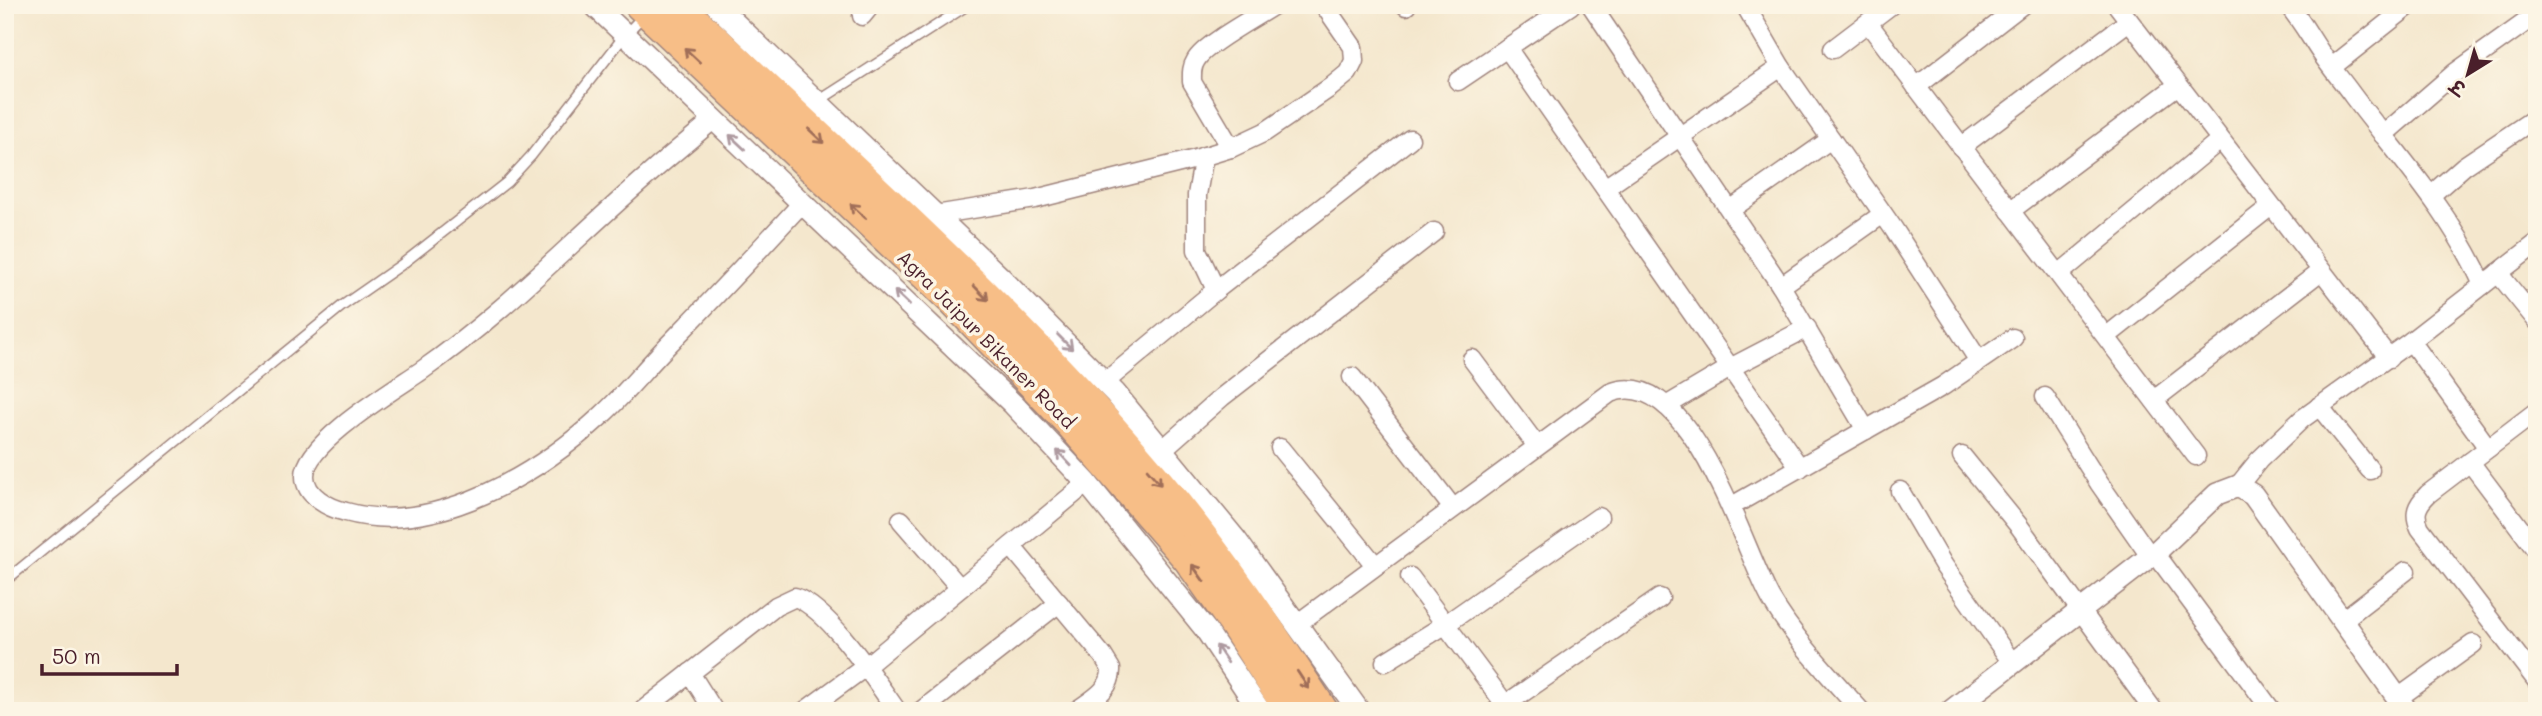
<svg xmlns="http://www.w3.org/2000/svg" width="2542" height="716" viewBox="0 0 2542 716" font-family="Mali,'Playpen Sans Deva',sans-serif">
	<style>
		.lines { fill: none; stroke-linecap: round; stroke-linejoin: round }
		.service-casing { stroke: #9f837c; stroke-width: 12 }
		.minor-casing { stroke: #9f837c; stroke-width: 21 }
		.tertiary-casing { stroke: #9f837c; stroke-width: 24 }
		.trunk-casing { stroke: #9f837c; stroke-width: 33 }
		.service { stroke: #fff; stroke-width: 9 }
		.minor { stroke: #fff; stroke-width: 18 }
		.tertiary { stroke: #fff; stroke-width: 21 }
		.trunk { stroke: #f7be87; stroke-width: 30 }
		.oneway { stroke: #a06e59 }
		.oneway2 { stroke: #ae9aa0 }
		.labels { text-anchor: middle; dominant-baseline: central; stroke-width: 7; stroke-linejoin: round; paint-order: stroke }
		.street-label { font-size: 19px; fill: #4a1f2b; stroke: #fcf5e5 }
	</style>
	<rect width="100%" height="100%" fill="#fcf5e5"/>
	<filter id="ink" filterUnits="userSpaceOnUse"><feTurbulence type="fractalNoise" baseFrequency=".0143" numOctaves="2"/><feDisplacementMap in="SourceGraphic" scale="14" xChannelSelector="R" yChannelSelector="G"/><feConvolveMatrix kernelMatrix="1 2 1 2 8 2 1 2 1" color-interpolation-filters="sRGB"/></filter>
	<filter id="wash" filterUnits="userSpaceOnUse"><feTurbulence type="fractalNoise" baseFrequency=".00686" numOctaves="4" result="noise"/><feDisplacementMap in="SourceGraphic" scale="28" xChannelSelector="R" yChannelSelector="G"/><feGaussianBlur stdDeviation="1.57" result="paint"/><feColorMatrix in="noise" values="0 0 0 0 0 0 0 0 0 0 0 0 0 0 0 0 0 1.4 0 .05"/><feComposite in="paint" operator="in"/></filter>
	<g filter="url(#wash)">
		<rect width="100%" height="100%" fill="#f4e7cd"/>
	</g>
	<g filter="url(#ink)">
		<g class="lines">
			<defs>
				<g id="service">
					<path d="M 817,102 L 968,5"/>
					<path d="M 5,581 L 342,306 L 401,265 L 507,182 L 531,156 L 625,35 L 643,16"/>
				</g>
				<g id="minor">
					<path d="M 1591,5 L 1781,286 L 1866,430"/>
					<path d="M 1745,5 L 1781,67 L 1893,228 L 1979,361"/>
					<path d="M 2117,5 L 2389,358"/>
					<path d="M 2288,5 C 2301,20 2310,37 2321,53 C 2331,68 2343,82 2353,96 C 2400,158 2452,214 2483,285"/>
					<path d="M 1406,6 L 1407,5"/>
					<path d="M 862,16 L 871,5"/>
					<path d="M 1868,23 L 2196,456"/>
					<path d="M 1507,48 L 1800,468"/>
					<path d="M 1833,49 L 1891,5"/>
					<path d="M 2332,67 L 2410,5"/>
					<path d="M 1458,81 L 1571,5"/>
					<path d="M 1916,87 L 2022,5"/>
					<path d="M 714,119 C 691,139 668,157 646,177 C 571,242 503,314 421,371 C 395,389 304,443 305,476 C 305,496 329,508 346,512 C 435,537 539,473 602,415 C 627,392 648,365 672,341 C 716,296 759,250 802,203"/>
					<path d="M 2383,135 L 2456,72 L 2537,14"/>
					<path d="M 1961,147 L 2129,21"/>
					<path d="M 1231,148 L 1192,82 C 1192,74 1191,68 1196,60 C 1205,44 1256,17 1274,5"/>
					<path d="M 1204,156 L 1197,195 L 1197,250 L 1216,290"/>
					<path d="M 1605,188 L 1781,67"/>
					<path d="M 2431,195 L 2464,166 L 2537,117"/>
					<path d="M 1730,210 L 1831,139"/>
					<path d="M 2010,211 L 2178,85"/>
					<path d="M 935,215 L 1035,199 L 1192,160 L 1231,148 L 1265,132 L 1331,87 L 1348,73 L 1354,61 L 1353,47 L 1324,5"/>
					<path d="M 2498,273 L 2537,321"/>
					<path d="M 2059,274 L 2220,140"/>
					<path d="M 1781,286 L 1883,214"/>
					<path d="M 2107,336 L 2271,206"/>
					<path d="M 2411,341 L 2488,448"/>
					<path d="M 1472,359 L 1537,446"/>
					<path d="M 1352,377 L 1452,507"/>
					<path d="M 1105,382 L 1216,290 L 1410,139"/>
					<path d="M 2045,397 L 2099,483 L 2150,556"/>
					<path d="M 2154,400 L 2321,271"/>
					<path d="M 1666,406 L 1730,368 L 1807,328"/>
					<path d="M 2319,406 L 2370,470"/>
					<path d="M 2537,411 L 2428,494 C 2417,505 2413,513 2420,528 L 2537,681"/>
					<path d="M 1280,448 L 1375,565"/>
					<path d="M 1162,450 L 1222,397 L 1434,232"/>
					<path d="M 1962,456 L 2019,526 L 2154,711"/>
					<path d="M 2470,462 L 2537,551"/>
					<path d="M 2238,486 L 2259,460 L 2302,419 L 2411,341 L 2537,243"/>
					<path d="M 1900,491 L 1944,566 L 2013,664"/>
					<path d="M 1732,506 L 1943,386 L 2013,338"/>
					<path d="M 901,520 L 960,588"/>
					<path d="M 1011,546 L 1103,656 L 1111,669 C 1112,690 1091,700 1076,711"/>
					<path d="M 2155,553 L 2272,711"/>
					<path d="M 1410,577 L 1505,704"/>
					<path d="M 2344,619 L 2406,571"/>
					<path d="M 1297,624 L 1610,393 C 1690,361 1743,550 1771,599 C 1795,640 1829,675 1861,711"/>
					<path d="M 1385,662 L 1446,624 L 1599,517"/>
					<path d="M 690,673 L 714,711"/>
					<path d="M 2398,698 L 2473,644"/>
					<path d="M 642,711 L 776,606 L 795,597 C 830,610 875,680 897,711"/>
					<path d="M 805,711 L 865,667 L 1087,483"/>
					<path d="M 921,711 L 1059,603"/>
					<path d="M 1496,711 L 1660,598"/>
				</g>
				<g id="tertiary">
					<path d="M 594,5 L 1013,404 L 1087,483 L 1206,630 L 1260,711"/>
					<path d="M 716,5 L 999,276 L 1115,393 L 1236,540 L 1359,711"/>
					<path d="M 1951,711 L 2155,553 L 2217,494 L 2238,486 L 2253,495 L 2407,711"/>
				</g>
				<g id="trunk">
					<path d="M 640,5 L 953,301 L 1068,421 L 1189,560 L 1235,625 L 1290,711"/>
					<path d="M 678,5 C 842,160 1014,310 1159,483 C 1220,555 1272,633 1323,711"/>
				</g>
			</defs>
			<!-- service casing -->
			<use href="#service" class="service-casing"/>
			<!-- minor casing -->
			<use href="#minor" class="minor-casing"/>
			<!-- tertiary casing -->
			<use href="#tertiary" class="tertiary-casing"/>
			<!-- trunk casing -->
			<use href="#trunk" class="trunk-casing"/>
			<!-- service -->
			<use href="#service" class="service"/>
			<!-- minor -->
			<use href="#minor" class="minor"/>
			<!-- tertiary -->
			<use href="#tertiary" class="tertiary"/>
			<!-- trunk -->
			<use href="#trunk" class="trunk"/>
		</g>
		<!-- one-way arrows -->
		<defs><path id="oneway-shaft" d="M-6 0H5M1.5-3L5.5 0L1.5 3" fill="none" stroke-width="1.6" stroke-linecap="round" stroke-linejoin="round" transform="scale(1.75)"/></defs>
		<g class="oneway">
			<use href="#oneway-shaft" transform="translate(692 55) rotate(-137)"/>
			<use href="#oneway-shaft" transform="translate(816 136) rotate(43)"/>
			<use href="#oneway-shaft" transform="translate(858 211) rotate(-137)"/>
			<use href="#oneway-shaft" transform="translate(981 293) rotate(46)"/>
			<use href="#oneway-shaft" transform="translate(1154 477) rotate(49)"/>
			<use href="#oneway-shaft" transform="translate(1198 573) rotate(-125)"/>
			<use href="#oneway-shaft" transform="translate(1303 680) rotate(57)"/>
		</g>
		<g class="oneway2">
			<use href="#oneway-shaft" transform="translate(737 142) rotate(-137)"/>
			<use href="#oneway-shaft" transform="translate(902 298) rotate(-136)"/>
			<use href="#oneway-shaft" transform="translate(1065 342) rotate(45)"/>
			<use href="#oneway-shaft" transform="translate(1064 458) rotate(-133)"/>
			<use href="#oneway-shaft" transform="translate(1222 654) rotate(-124)"/>
		</g>
	</g>
	<g class="labels">
		<!-- street labels -->
		<g class="street-label">
			<text transform="translate(987 339) rotate(45)">Agra Jaipur Bikaner Road</text>
		</g>
	</g>
	<!-- margin -->
	<rect width="2542" height="716" fill="none" stroke="#fcf5e5" stroke-width="28"/>
	<!-- north arrow -->
	<g transform="translate(2468 74) rotate(217)" stroke="#fcf5e5" stroke-width="5" paint-order="stroke">
	<path d="M0-5L12 26L0 18L-12 26Z" fill="#4a1f2b"/>
	<text y="-10" font-size="19" font-weight="bold" text-anchor="middle" fill="#4a1f2b">उ</text>
	</g>
	<!-- scale -->
	<path d="M42 664v10h135v-10" fill="none" stroke="#4a1f2b" stroke-width="3.5"/>
	<text x="52" y="664" font-size="21" fill="#4a1f2b" stroke="#fcf5e5" stroke-width="5" paint-order="stroke">50 m</text>
</svg>
